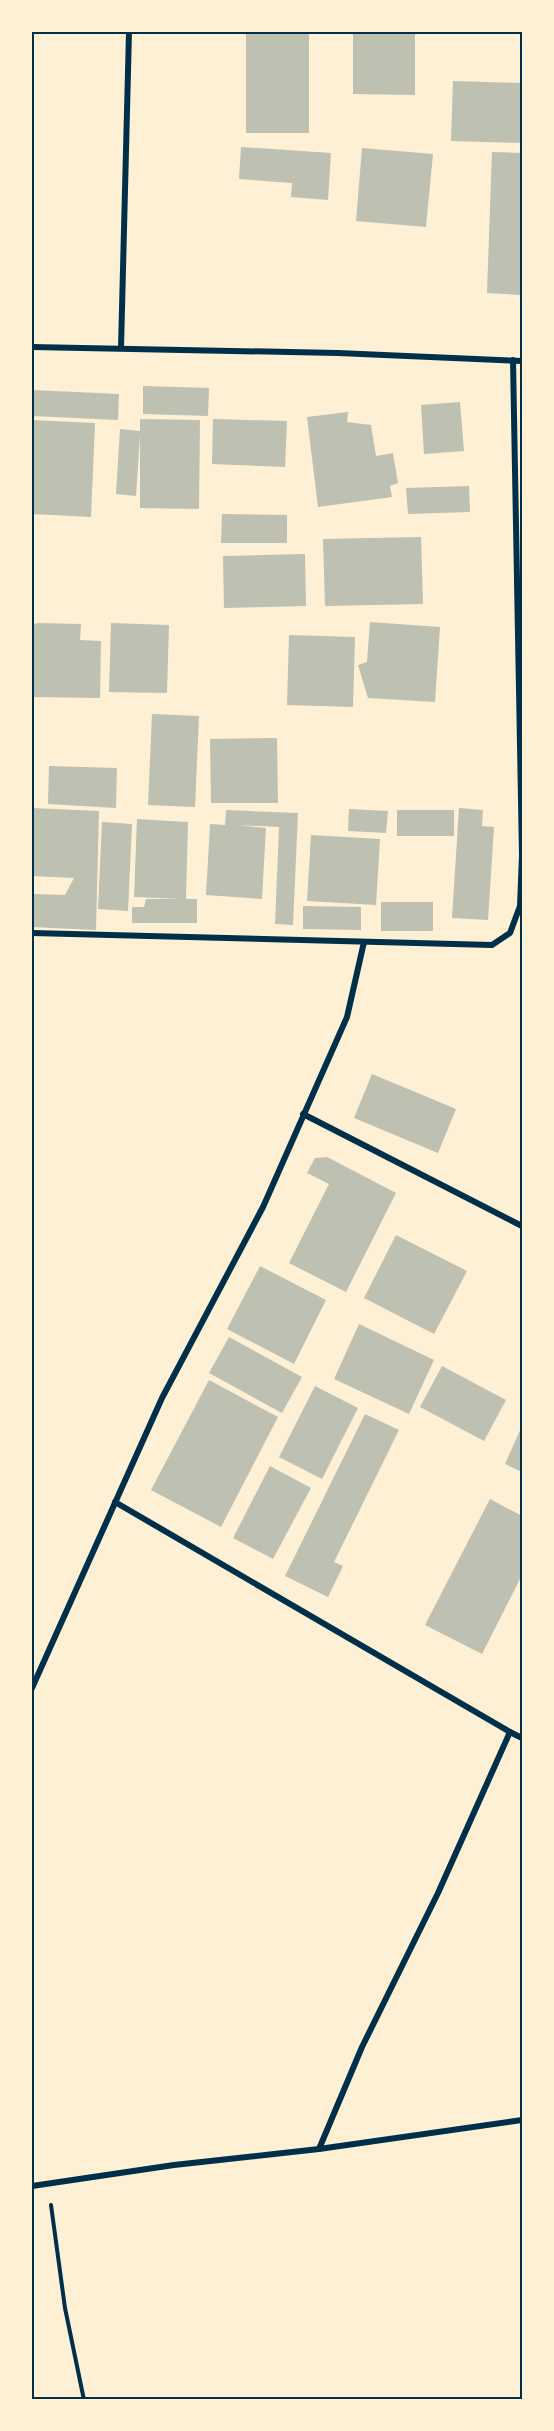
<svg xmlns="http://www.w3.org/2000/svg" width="554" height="2431" viewBox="0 0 554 2431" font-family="Overpass,sans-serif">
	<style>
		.building { fill: #bec0b2 }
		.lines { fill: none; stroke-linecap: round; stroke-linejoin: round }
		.path { stroke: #003049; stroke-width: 4 }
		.minor { stroke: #003049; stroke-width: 6 }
		.neatline { fill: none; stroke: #003049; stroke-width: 2 }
	</style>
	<rect width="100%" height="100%" fill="#fdf0d5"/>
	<!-- building -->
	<g class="building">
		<rect x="246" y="32" width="63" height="101"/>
		<path d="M 353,32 L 415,32 L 415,95 L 353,94 Z"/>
		<path d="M 453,81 L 522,83 L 522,143 L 451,141 Z"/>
		<path d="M 241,147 L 331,153 L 328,200 L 291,197 L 292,183 L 239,179 Z"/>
		<path d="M 362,148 L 433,154 L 426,227 L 356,221 Z"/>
		<path d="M 492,152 L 522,153 L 522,295 L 487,293 Z"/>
		<path d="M 143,386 L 209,388 L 208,416 L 143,414 Z"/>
		<path d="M 32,390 L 119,394 L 118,420 L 32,416 Z"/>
		<path d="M 460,402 L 464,451 L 424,454 L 421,405 Z"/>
		<path d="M 348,412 L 347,422 L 371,425 L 376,456 L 393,453 L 398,483 L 390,486 L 392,497 L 318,507 L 307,417 Z"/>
		<path d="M 140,419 L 200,420 L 199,509 L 140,508 L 140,435 L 136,496 L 116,494 L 120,429 L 140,431 Z"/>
		<path d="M 213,419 L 287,421 L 285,467 L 212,464 Z"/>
		<path d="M 32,420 L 95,423 L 91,517 L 32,514 Z"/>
		<path d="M 469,486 L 470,512 L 408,514 L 406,488 Z"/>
		<path d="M 222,514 L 287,515 L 287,543 L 221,543 Z"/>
		<path d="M 421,537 L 423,604 L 325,606 L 323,539 Z"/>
		<path d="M 305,554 L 306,606 L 224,608 L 223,556 Z"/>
		<path d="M 370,622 L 440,627 L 435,702 L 368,698 L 358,665 L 367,662 Z"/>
		<path d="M 37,623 L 81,624 L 80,640 L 101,641 L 100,698 L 32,697 L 32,625 Z"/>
		<path d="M 111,623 L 169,625 L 167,693 L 109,692 Z"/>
		<path d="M 289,635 L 355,637 L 353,707 L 287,705 Z"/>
		<path d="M 152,714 L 199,716 L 195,807 L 148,805 Z"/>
		<path d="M 277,738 L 278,803 L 211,803 L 210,739 Z"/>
		<path d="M 49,766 L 117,768 L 116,808 L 48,804 Z"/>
		<path d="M 32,808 L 99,811 L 96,930 L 32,927 L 32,894 L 65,895 L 74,878 L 32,876 Z"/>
		<path d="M 459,808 L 483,810 L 482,826 L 494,827 L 488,920 L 452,918 Z"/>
		<path d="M 349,809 L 388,811 L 386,833 L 348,831 Z"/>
		<path d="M 226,810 L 298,813 L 293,925 L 275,924 L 279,827 L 236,825 L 266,828 L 262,899 L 206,895 L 210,824 L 225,825 Z"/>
		<rect x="397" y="810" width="57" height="26"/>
		<path d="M 137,819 L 188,822 L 186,899 L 197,899 L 197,923 L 132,923 L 132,907 L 144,907 L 146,899 L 182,899 L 134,897 Z"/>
		<path d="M 102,822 L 132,824 L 128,911 L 98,909 Z"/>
		<path d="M 311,835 L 380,839 L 376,905 L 307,901 Z"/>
		<rect x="381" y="902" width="52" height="29"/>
		<path d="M 303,906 L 361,907 L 361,930 L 303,929 Z"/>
		<path d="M 372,1074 L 456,1109 L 438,1153 L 354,1118 Z"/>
		<path d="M 327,1157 L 396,1193 L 346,1292 L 289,1263 L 329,1184 L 307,1173 L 315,1158 Z"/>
		<path d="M 396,1235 L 467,1271 L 434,1334 L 364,1298 Z"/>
		<path d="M 260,1266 L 326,1300 L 294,1364 L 227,1329 Z"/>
		<path d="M 359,1324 L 434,1360 L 409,1414 L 334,1379 Z"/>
		<path d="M 229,1337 L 302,1377 L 282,1413 L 209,1373 Z"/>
		<path d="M 442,1366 L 506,1400 L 484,1441 L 420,1407 Z"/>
		<path d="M 209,1380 L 278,1417 L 221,1527 L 151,1490 Z"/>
		<path d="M 315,1386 L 358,1408 L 322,1479 L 279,1457 Z"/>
		<path d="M 365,1414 L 399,1430 L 334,1562 L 343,1566 L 328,1597 L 285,1576 Z"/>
		<path d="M 522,1426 L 522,1472 L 505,1464 Z"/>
		<path d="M 270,1466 L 311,1488 L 273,1559 L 233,1538 Z"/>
		<path d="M 490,1499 L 522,1516 L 522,1575 L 482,1654 L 425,1625 Z"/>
	</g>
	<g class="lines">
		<!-- path -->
		<path class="path" d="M 51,2205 L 65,2308 L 84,2400"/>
		<!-- minor -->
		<g class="minor">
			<path d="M 32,347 L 338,353 L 522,361"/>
			<path d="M 121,348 L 129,32"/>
			<path d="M 32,933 L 492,945 L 510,933 L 520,906 L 522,855 L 513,360"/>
			<path d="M 303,1114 L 522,1226"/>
			<path d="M 115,1502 L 510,1732 L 522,1738"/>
			<path d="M 32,1688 L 162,1398 L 263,1207 L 347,1017 L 364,942"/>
			<path d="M 319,2149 L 362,2047 L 438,1893 L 510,1732"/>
			<path d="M 32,2186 L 174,2165 L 319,2149 L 522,2120"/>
		</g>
	</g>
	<!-- border -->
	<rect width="554" height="2431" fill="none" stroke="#fdf0d5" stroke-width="66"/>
	<rect x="33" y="33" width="488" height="2365" class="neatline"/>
</svg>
